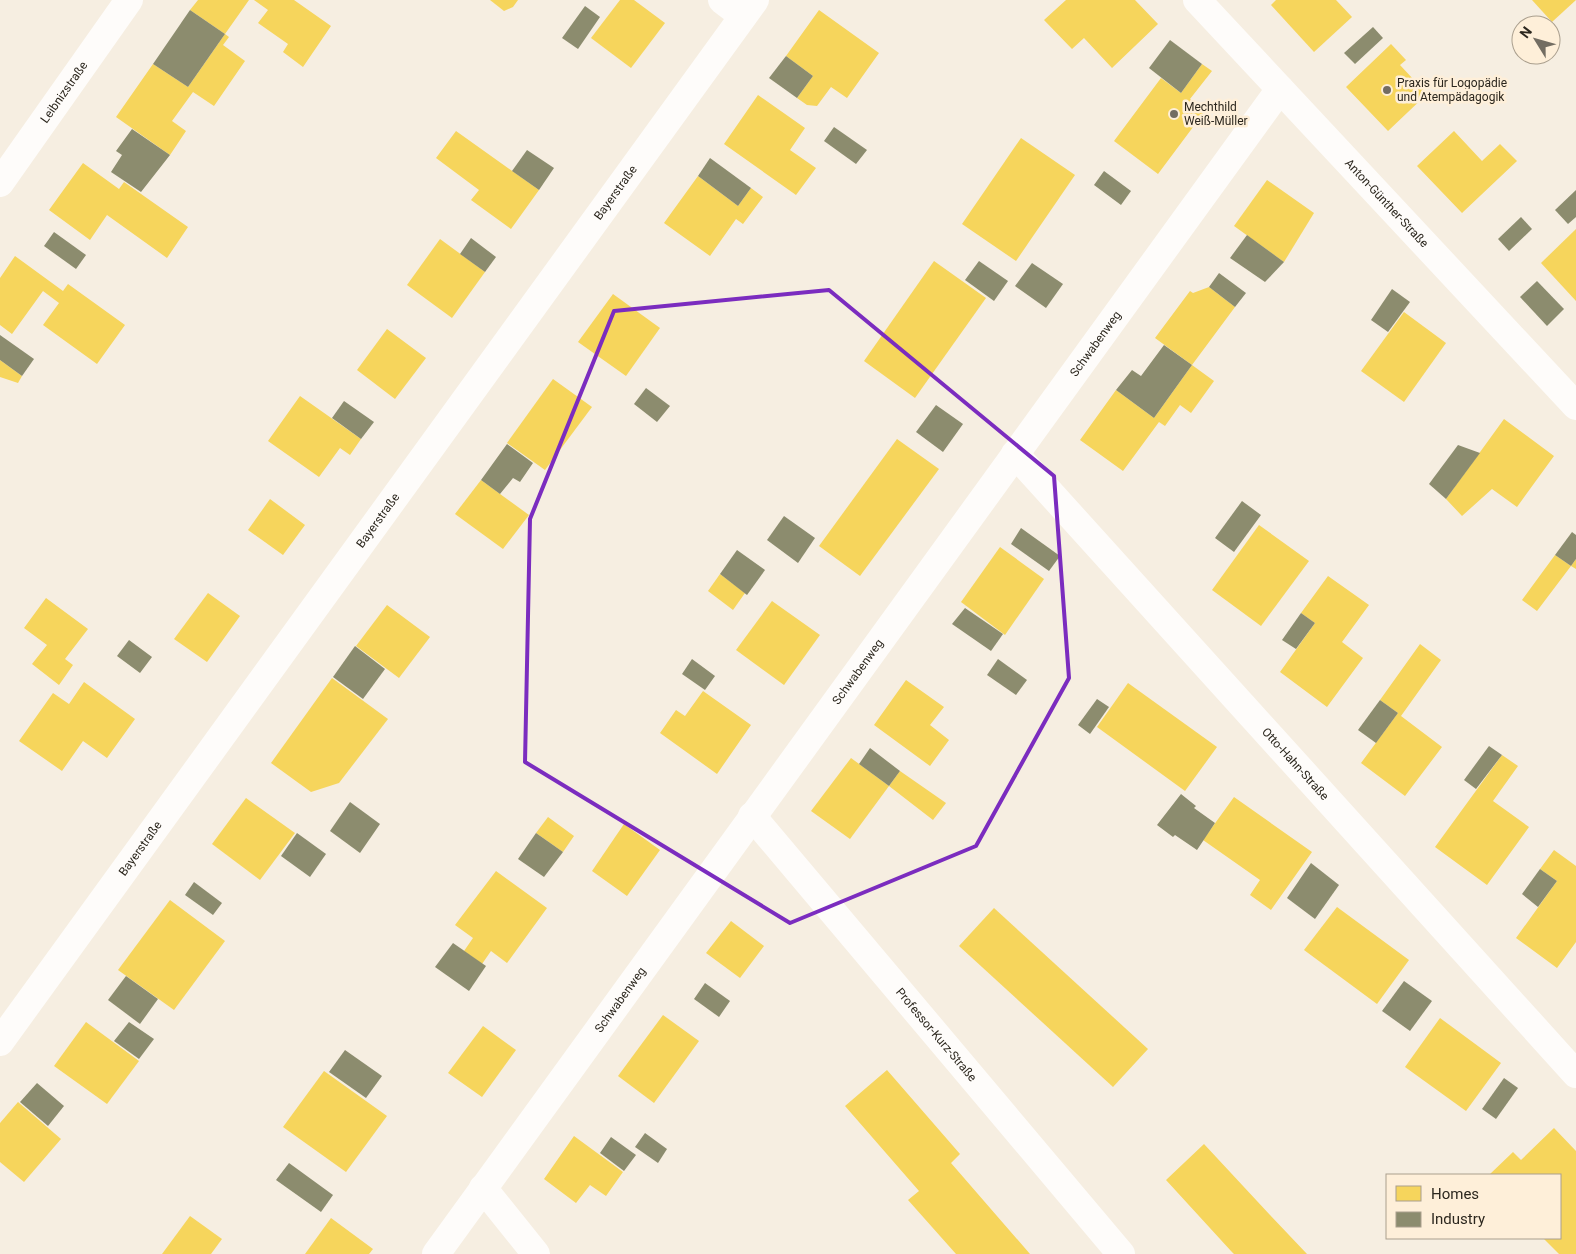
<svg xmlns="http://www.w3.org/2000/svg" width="1576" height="1254" viewBox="0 0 1576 1254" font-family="Roboto,sans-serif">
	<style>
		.homes { fill: #f6d55c }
		.industry { fill: #8c8c6e }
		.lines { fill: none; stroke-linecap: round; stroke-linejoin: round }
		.street { stroke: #fefcfa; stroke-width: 28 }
		.marked { fill: none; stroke: #7b2cbf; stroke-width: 4; stroke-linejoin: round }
		.poi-dot { fill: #736d62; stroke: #feefd9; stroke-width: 2 }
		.labels { text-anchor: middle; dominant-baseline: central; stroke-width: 5; stroke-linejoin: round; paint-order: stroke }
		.poi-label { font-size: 12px; fill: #2c271e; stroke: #feefd9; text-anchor: start }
		.street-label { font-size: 12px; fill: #2c271e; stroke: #feefd9 }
	</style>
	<rect width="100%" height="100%" fill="#f6eee1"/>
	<!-- homes -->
	<g class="homes">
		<path d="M 198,0 L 249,0 L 225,34 L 229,37 L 223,45 L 245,61 L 214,106 L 193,92 L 172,121 L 186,131 L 170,155 L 116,117 L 153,64 L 188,87 L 202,67 L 225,34 L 190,10 Z"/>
		<path d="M 254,0 L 294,0 L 331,26 L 303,67 L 283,52 L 288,44 L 258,23 L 268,10 Z"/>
		<path d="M 490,0 L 518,0 L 513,7 L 504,11 Z"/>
		<path d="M 620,0 L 634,0 L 665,23 L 631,68 L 591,38 Z"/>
		<path d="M 1066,0 L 1135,0 L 1158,24 L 1112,68 L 1084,38 L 1072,49 L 1044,20 Z"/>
		<path d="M 1276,0 L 1336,0 L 1352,17 L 1314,52 L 1271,5 Z"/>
		<path d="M 1532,0 L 1576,0 L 1552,22 Z"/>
		<path d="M 819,10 L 879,53 L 847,98 L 831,87 L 817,106 L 807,105 L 797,98 L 813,76 L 786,56 Z"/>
		<path d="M 1391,44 L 1406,60 L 1400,65 L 1427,94 L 1388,131 L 1346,87 Z"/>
		<path d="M 1202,64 L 1212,71 L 1190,99 L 1205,111 L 1158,174 L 1114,141 L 1161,78 L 1181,93 Z"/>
		<path d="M 758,95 L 805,128 L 790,150 L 816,168 L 796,195 L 724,144 Z"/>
		<path d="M 456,131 L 539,190 L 511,229 L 471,200 L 479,190 L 436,158 Z"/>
		<path d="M 1454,131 L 1482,161 L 1500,144 L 1517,161 L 1462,213 L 1417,166 Z"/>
		<path d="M 1021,138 L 1075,175 L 1016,261 L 962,224 Z"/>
		<path d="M 83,163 L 119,189 L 124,182 L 188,227 L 167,258 L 107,215 L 90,240 L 49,210 Z"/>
		<path d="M 698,176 L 738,206 L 751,188 L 763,197 L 743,224 L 736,219 L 710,256 L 664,223 Z"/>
		<path d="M 1267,180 L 1314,213 L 1284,262 L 1234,226 Z"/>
		<path d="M 1576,229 L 1576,301 L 1541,263 Z"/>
		<path d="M 440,239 L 485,272 L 452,318 L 407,285 Z"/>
		<path d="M 15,256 L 63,291 L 68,284 L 125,325 L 97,364 L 43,325 L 59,303 L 43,291 L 12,334 L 0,325 L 0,278 Z"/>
		<path d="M 934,261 L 986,298 L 915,398 L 864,361 Z"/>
		<path d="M 1209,287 L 1235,307 L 1192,365 L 1155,338 L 1190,291 L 1193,293 Z"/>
		<path d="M 613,294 L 660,328 L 626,376 L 578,342 Z"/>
		<path d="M 1404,312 L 1446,343 L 1404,402 L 1361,371 Z"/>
		<path d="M 387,329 L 426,358 L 395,399 L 357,370 Z"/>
		<path d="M 0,360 L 22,376 L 18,383 L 0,377 Z"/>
		<path d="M 1192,365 L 1214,381 L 1191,413 L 1180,405 L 1165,426 L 1159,422 L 1123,471 L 1080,440 L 1116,390 L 1154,418 Z"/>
		<path d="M 553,379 L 592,407 L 545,470 L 507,443 Z"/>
		<path d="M 300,396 L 361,439 L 350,455 L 340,448 L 319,477 L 268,441 Z"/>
		<path d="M 1504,419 L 1554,456 L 1517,507 L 1492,489 L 1462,516 L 1446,499 Z"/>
		<path d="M 897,439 L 939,469 L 860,576 L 819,546 Z"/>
		<path d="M 481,480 L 529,515 L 503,549 L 455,514 Z"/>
		<path d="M 270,499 L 305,525 L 283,555 L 248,530 Z"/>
		<path d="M 1259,525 L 1309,561 L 1261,626 L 1212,590 Z"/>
		<path d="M 1000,547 L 1044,579 L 1005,635 L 961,602 Z"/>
		<path d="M 1555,555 L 1571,566 L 1576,559 L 1576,569 L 1571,566 L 1537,611 L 1522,600 Z"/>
		<path d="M 720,574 L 745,593 L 733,610 L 708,591 Z"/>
		<path d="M 1328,576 L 1369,605 L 1342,642 L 1363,658 L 1327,707 L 1280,672 L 1315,623 L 1301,613 Z"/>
		<path d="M 208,593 L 240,616 L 207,662 L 174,639 Z"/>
		<path d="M 46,598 L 88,629 L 65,659 L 73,665 L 59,685 L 32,664 L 47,645 L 24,628 Z"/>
		<path d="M 772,601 L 820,635 L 784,685 L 736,650 Z"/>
		<path d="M 387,605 L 430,637 L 399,678 L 356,646 Z"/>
		<path d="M 1420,644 L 1441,660 L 1401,716 L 1442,747 L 1405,796 L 1361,763 L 1398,713 L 1380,700 Z"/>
		<path d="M 332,678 L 388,719 L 339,783 L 311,792 L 271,763 Z"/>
		<path d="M 906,680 L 944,707 L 930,725 L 949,740 L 930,766 L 874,725 Z"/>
		<path d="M 84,682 L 135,719 L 107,758 L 83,741 L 62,771 L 19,741 L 53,693 L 69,704 Z"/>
		<path d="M 1128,683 L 1217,747 L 1185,791 L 1097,727 Z"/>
		<path d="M 703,691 L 751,725 L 717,774 L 660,733 L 676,710 L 685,716 Z"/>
		<path d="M 1502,755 L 1518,766 L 1493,801 L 1529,827 L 1487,885 L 1435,847 Z"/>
		<path d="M 851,758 L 889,786 L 850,839 L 811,811 Z"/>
		<path d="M 900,771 L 946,803 L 933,820 L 889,786 Z"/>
		<path d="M 1234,797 L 1312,852 L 1271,910 L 1250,895 L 1260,880 L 1203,840 Z"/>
		<path d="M 246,798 L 295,833 L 260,880 L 212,844 Z"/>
		<path d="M 548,817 L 574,836 L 563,852 L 536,833 Z"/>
		<path d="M 624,824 L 660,850 L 627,896 L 592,871 Z"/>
		<path d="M 1554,850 L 1576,866 L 1576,942 L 1557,968 L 1516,938 L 1557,881 L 1540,869 Z"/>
		<path d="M 496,871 L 547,908 L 507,963 L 491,951 L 482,964 L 464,951 L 473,938 L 455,925 Z"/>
		<path d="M 170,900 L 225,941 L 174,1010 L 118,970 Z"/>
		<path d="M 1337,907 L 1409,960 L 1377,1004 L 1304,950 Z"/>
		<path d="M 994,908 L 1148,1049 L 1113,1087 L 959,946 Z"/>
		<path d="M 731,921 L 764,946 L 740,978 L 706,953 Z"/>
		<path d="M 663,1015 L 699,1041 L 654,1103 L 618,1076 Z"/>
		<path d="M 1440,1018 L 1501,1063 L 1466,1111 L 1405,1067 Z"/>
		<path d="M 86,1022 L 139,1061 L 107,1104 L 54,1066 Z"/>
		<path d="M 483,1026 L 516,1050 L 482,1097 L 448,1073 Z"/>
		<path d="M 887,1070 L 960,1154 L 951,1163 L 1030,1254 L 956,1254 L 908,1200 L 919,1191 L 845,1106 Z"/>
		<path d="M 324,1071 L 387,1116 L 346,1172 L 283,1127 Z"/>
		<path d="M 18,1102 L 61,1139 L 24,1182 L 0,1162 L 0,1123 Z"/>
		<path d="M 1554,1128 L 1576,1151 L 1576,1254 L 1559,1254 L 1543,1238 L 1560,1238 L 1560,1175 L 1489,1175 L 1513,1152 L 1521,1160 Z"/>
		<path d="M 574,1136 L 623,1172 L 606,1196 L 590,1185 L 576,1203 L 544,1179 Z"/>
		<path d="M 1204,1144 L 1270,1215 L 1307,1254 L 1234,1254 L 1231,1251 L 1166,1180 Z"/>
		<path d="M 190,1216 L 222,1239 L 211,1254 L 162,1254 Z"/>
		<path d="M 331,1218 L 373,1249 L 369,1254 L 305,1254 Z"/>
	</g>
	<!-- industry -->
	<g class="industry">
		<path d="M 585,6 L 600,17 L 578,49 L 562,38 Z"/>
		<path d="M 190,10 L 225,34 L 188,87 L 153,64 Z"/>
		<path d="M 1373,27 L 1383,38 L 1355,64 L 1344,53 Z"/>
		<path d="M 1170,40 L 1202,64 L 1181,93 L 1149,68 Z"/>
		<path d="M 786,56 L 813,76 L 797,98 L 769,78 Z"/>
		<path d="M 834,127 L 867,150 L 856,164 L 824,141 Z"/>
		<path d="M 132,129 L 170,155 L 141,192 L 111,172 L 122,155 L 116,151 Z"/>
		<path d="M 527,150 L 554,168 L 539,190 L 512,171 Z"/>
		<path d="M 710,158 L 751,188 L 738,206 L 698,176 Z"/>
		<path d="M 1104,171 L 1131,191 L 1121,205 L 1094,185 Z"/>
		<path d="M 1576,190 L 1576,217 L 1568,224 L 1555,210 Z"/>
		<path d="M 1521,217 L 1532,229 L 1509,251 L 1498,239 Z"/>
		<path d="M 54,232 L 86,255 L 76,269 L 44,246 Z"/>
		<path d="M 1247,235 L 1284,262 L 1265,282 L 1230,258 Z"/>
		<path d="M 471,238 L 496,257 L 485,272 L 460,254 Z"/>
		<path d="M 979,261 L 1008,281 L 994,301 L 965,280 Z"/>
		<path d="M 1032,263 L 1063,284 L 1046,308 L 1015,286 Z"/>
		<path d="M 1219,273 L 1246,293 L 1235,307 L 1209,287 Z"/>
		<path d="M 1537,281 L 1564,309 L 1547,326 L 1520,297 Z"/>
		<path d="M 1392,289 L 1410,302 L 1388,332 L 1371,320 Z"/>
		<path d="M 0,335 L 34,359 L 22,376 L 0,360 Z"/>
		<path d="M 1164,345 L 1192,365 L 1154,418 L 1116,390 L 1132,370 L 1141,376 Z"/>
		<path d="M 646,388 L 670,406 L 657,422 L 634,404 Z"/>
		<path d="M 344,401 L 374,422 L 361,439 L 332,418 Z"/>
		<path d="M 936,405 L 963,424 L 943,452 L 916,432 Z"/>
		<path d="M 507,444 L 533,463 L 520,482 L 513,478 L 500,494 L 481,480 Z"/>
		<path d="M 1458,445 L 1480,453 L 1446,499 L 1429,484 Z"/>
		<path d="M 1242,501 L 1261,515 L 1234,552 L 1215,538 Z"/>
		<path d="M 784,516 L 815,538 L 798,563 L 767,540 Z"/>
		<path d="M 1021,528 L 1060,556 L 1049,571 L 1011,544 Z"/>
		<path d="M 1572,532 L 1576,535 L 1576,559 L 1571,566 L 1555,555 Z"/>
		<path d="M 737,550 L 765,570 L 747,595 L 720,574 Z"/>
		<path d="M 965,608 L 1003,634 L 991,651 L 952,624 Z"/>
		<path d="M 1301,613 L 1315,623 L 1296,649 L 1282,640 Z"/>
		<path d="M 129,640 L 152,657 L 140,673 L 117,656 Z"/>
		<path d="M 355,646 L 385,669 L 363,699 L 333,677 Z"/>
		<path d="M 692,659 L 715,676 L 705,690 L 682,674 Z"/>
		<path d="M 998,659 L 1027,680 L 1016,695 L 987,675 Z"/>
		<path d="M 1097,699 L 1109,707 L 1090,734 L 1078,725 Z"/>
		<path d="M 1380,700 L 1398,713 L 1376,743 L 1358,730 Z"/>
		<path d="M 1489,746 L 1502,755 L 1476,789 L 1464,780 Z"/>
		<path d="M 870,748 L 900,771 L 889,786 L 859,764 Z"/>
		<path d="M 1181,794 L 1196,806 L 1194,808 L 1215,823 L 1197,850 L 1175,835 L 1173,837 L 1157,825 Z"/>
		<path d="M 350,802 L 380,824 L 360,853 L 330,831 Z"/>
		<path d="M 297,833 L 326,854 L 310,877 L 281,856 Z"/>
		<path d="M 536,833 L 563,852 L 544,877 L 518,859 Z"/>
		<path d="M 1311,863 L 1339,885 L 1315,919 L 1287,898 Z"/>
		<path d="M 1540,869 L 1557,881 L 1538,907 L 1522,894 Z"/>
		<path d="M 194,882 L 222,903 L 213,915 L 185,895 Z"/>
		<path d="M 453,943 L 486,966 L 469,991 L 435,967 Z"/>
		<path d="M 126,976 L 158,999 L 140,1024 L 108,1000 Z"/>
		<path d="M 1404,981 L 1432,1001 L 1410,1031 L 1382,1011 Z"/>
		<path d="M 705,983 L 730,1001 L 719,1017 L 694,999 Z"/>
		<path d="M 129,1022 L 154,1039 L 139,1059 L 114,1041 Z"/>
		<path d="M 345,1050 L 382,1076 L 366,1098 L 329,1072 Z"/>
		<path d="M 1504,1078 L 1518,1088 L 1496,1119 L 1482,1109 Z"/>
		<path d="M 37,1083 L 64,1106 L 48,1126 L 20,1102 Z"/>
		<path d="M 645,1133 L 667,1149 L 658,1163 L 635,1147 Z"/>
		<path d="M 611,1137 L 636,1155 L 624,1171 L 600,1153 Z"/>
		<path d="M 289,1163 L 333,1195 L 321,1212 L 276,1180 Z"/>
	</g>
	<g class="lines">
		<!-- street -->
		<g class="street">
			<path d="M 722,0 L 743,16"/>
			<path id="s1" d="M 1197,0 L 1576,406"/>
			<path id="s2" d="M 0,183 L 129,0"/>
			<path id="s3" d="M 1015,454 L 1576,1074"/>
			<path id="s4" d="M 752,816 L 1121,1254"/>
			<path id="s5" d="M 0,1042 L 755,0"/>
			<path d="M 483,1188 L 536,1254"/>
			<path id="s6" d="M 436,1254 L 1280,89"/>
		</g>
	</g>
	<!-- marked area -->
	<path class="marked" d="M 829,290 L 1054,476 L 1069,678 L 976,846 L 790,923 L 525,762 L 530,519 L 614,311 Z"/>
	<!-- markers -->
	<g class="poi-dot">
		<circle cx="1387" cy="90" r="5"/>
		<circle cx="1174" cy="114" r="5"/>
	</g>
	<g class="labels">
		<!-- poi labels -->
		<g class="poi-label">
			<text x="1397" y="83">Praxis für Logopädie<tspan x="1397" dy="14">und Atempädagogik</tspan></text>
			<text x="1184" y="107">Mechthild<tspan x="1184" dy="14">Weiß-Müller</tspan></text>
		</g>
		<!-- street labels -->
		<g class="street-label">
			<text stroke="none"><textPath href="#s2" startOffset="111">Leibnizstraße</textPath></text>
			<text stroke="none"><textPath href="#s5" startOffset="1049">Bayerstraße</textPath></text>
			<text stroke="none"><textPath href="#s1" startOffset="278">Anton-Günther-Straße</textPath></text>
			<text stroke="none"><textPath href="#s6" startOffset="1124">Schwabenweg</textPath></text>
			<text stroke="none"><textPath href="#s5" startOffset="644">Bayerstraße</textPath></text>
			<text stroke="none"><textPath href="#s6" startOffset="719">Schwabenweg</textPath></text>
			<text stroke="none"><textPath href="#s3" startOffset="418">Otto-Hahn-Straße</textPath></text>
			<text stroke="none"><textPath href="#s5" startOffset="239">Bayerstraße</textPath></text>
			<text stroke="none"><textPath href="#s6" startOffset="314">Schwabenweg</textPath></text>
			<text stroke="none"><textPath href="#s4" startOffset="286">Professor-Kurz-Straße</textPath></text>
		</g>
	</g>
	<!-- legend -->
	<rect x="1386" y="1174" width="175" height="65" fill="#feefd9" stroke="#aa9f8e"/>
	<rect x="1396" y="1186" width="25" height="15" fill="#f6d55c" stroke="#aa9f8e"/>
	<text x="1431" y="1199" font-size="15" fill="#2c271e">Homes</text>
	<rect x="1396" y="1212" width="25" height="15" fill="#8c8c6e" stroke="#aa9f8e"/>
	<text x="1431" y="1224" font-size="15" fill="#2c271e">Industry</text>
	<!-- north arrow -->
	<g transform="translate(1536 40) rotate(307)"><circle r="24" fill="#feefd9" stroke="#aa9f8e"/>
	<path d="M0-4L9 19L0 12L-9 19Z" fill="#736d62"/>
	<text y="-8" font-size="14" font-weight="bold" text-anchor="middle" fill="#2c271e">N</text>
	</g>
</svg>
